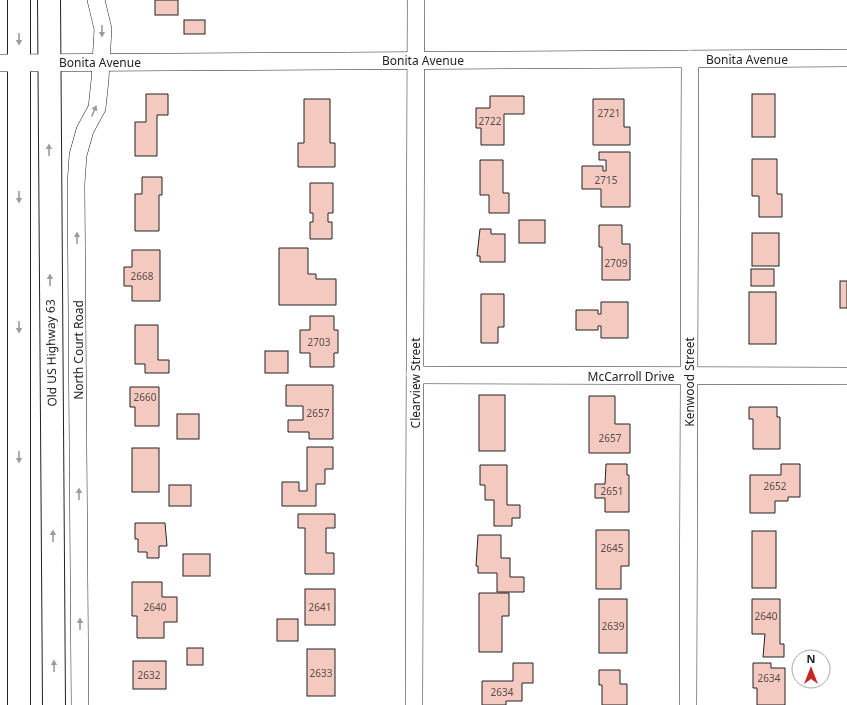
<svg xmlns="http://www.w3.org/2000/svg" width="847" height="705" viewBox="0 0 847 705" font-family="'Noto Sans',sans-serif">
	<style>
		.building { fill: #f3c9c0; stroke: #222 }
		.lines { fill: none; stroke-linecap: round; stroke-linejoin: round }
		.minor-casing { stroke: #222; stroke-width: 18 }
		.trunk-casing { stroke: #222; stroke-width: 24 }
		.minor { stroke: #fff; stroke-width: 17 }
		.trunk { stroke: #fff; stroke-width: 22 }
		.oneway { fill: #9c9c9c }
		.labels { text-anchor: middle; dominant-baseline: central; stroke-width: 3; stroke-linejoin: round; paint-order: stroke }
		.number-label { font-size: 10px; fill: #564c4a }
		.street-label { font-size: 12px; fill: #222; stroke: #fff }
	</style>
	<rect width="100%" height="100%" fill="#fff"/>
	<!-- building -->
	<g class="building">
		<rect x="155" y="0" width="23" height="15"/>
		<rect x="184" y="20" width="21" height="14"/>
		<path d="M 146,94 L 168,94 L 168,115 L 157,115 L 157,156 L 135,156 L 135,122 L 146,122 Z"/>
		<rect x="752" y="94" width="23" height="43"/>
		<path d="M 490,96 L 524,96 L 524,114 L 504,114 L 504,145 L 481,145 L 481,128 L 476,128 L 476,108 L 490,108 Z"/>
		<path d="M 304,99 L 330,99 L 330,143 L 335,143 L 335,167 L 298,167 L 298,143 L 304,143 Z"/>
		<path d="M 593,99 L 624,99 L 624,127 L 630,127 L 630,145 L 593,145 Z"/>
		<path d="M 599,152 L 630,152 L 630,207 L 601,207 L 601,189 L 582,189 L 582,166 L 603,166 L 603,171 L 606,171 L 606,160 L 599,160 Z"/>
		<path d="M 752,159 L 777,159 L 777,194 L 782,194 L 782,217 L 759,217 L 759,196 L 752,196 Z"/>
		<path d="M 480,160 L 503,160 L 503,193 L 509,193 L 509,213 L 489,213 L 489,195 L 480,195 Z"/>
		<path d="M 142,177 L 162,177 L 162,195 L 159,195 L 159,231 L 135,231 L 135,194 L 142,194 Z"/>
		<path d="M 310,183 L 333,183 L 333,213 L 328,213 L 328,222 L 332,222 L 332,239 L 310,239 L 310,222 L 313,222 L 313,213 L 310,213 Z"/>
		<rect x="519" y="220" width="26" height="23"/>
		<path d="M 599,225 L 622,225 L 622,244 L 630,244 L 630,280 L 602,280 L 602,247 L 599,247 Z"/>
		<path d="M 480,229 L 491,229 L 491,234 L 505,234 L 505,262 L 480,262 L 480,256 L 477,256 Z"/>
		<rect x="752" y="233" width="27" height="33"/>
		<path d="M 279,248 L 308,248 L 308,274 L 316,274 L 316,279 L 336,279 L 336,305 L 279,305 Z"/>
		<path d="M 132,250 L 160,250 L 160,301 L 132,301 L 132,286 L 124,286 L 124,267 L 132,267 Z"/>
		<rect x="751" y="269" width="23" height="17"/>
		<rect x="840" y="281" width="7" height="27"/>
		<rect x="749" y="292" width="27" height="52"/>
		<path d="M 481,294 L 504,294 L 504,327 L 498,327 L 498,343 L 481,343 Z"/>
		<path d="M 601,302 L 628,302 L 628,338 L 601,338 L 601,326 L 598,326 L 598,330 L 576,330 L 576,310 L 598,310 L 598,314 L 601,314 Z"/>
		<path d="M 310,316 L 334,316 L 334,330 L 338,330 L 338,353 L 334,353 L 334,367 L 310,367 L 310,353 L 300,353 L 300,330 L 310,330 Z"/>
		<path d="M 135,325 L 158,325 L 158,360 L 169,360 L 169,373 L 145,373 L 145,364 L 135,364 Z"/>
		<rect x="265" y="351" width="23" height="22"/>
		<path d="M 286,385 L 333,385 L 333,439 L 309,439 L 309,432 L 288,432 L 288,420 L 303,420 L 303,406 L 286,406 Z"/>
		<path d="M 130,387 L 159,387 L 159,426 L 135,426 L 135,407 L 130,407 Z"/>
		<rect x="479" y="395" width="26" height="56"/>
		<path d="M 589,396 L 615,396 L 615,424 L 630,424 L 630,453 L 589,453 Z"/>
		<path d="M 749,407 L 777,407 L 777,417 L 780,417 L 780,449 L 753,449 L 753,419 L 749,419 Z"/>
		<rect x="177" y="414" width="22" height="25"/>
		<path d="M 307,447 L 333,447 L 333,469 L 325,469 L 325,484 L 316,484 L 316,506 L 282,506 L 282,482 L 299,482 L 299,491 L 307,491 Z"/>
		<rect x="132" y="448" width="27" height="44"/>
		<path d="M 606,464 L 627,464 L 627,475 L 629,475 L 629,512 L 605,512 L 605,498 L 595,498 L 595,484 L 605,484 Z"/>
		<path d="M 781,464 L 800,464 L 800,497 L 788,497 L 788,501 L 775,501 L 775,513 L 750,513 L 750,475 L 781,475 Z"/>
		<path d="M 480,465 L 507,465 L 507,505 L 520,505 L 520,518 L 512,518 L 512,526 L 494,526 L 494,500 L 485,500 L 485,485 L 480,485 Z"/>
		<rect x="169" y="485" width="22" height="21"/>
		<path d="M 298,514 L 335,514 L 335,528 L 326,528 L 326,553 L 334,553 L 334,574 L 305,574 L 305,528 L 298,528 Z"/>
		<path d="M 135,523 L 165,523 L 167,546 L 159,546 L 159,558 L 147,558 L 147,552 L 138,552 L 138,539 L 135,539 Z"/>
		<path d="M 596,530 L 629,530 L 629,566 L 621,566 L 621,589 L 596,589 Z"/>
		<rect x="752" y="531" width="24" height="57"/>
		<path d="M 478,535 L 501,535 L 501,558 L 510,558 L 510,577 L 524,577 L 524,592 L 497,592 L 497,573 L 478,573 L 478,566 L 476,566 Z"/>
		<rect x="183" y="554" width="27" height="22"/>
		<path d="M 132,582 L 162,582 L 162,597 L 177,597 L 177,622 L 164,622 L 164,638 L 137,638 L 137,616 L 132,616 Z"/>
		<rect x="305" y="589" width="30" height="36"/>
		<path d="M 479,593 L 509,593 L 509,616 L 502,616 L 502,652 L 479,652 Z"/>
		<rect x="599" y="599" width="28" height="54"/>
		<path d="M 752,599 L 780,599 L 780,644 L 784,644 L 784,657 L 763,657 L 765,634 L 752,634 Z"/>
		<rect x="277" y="619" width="21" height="22"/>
		<rect x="187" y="648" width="16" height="17"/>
		<rect x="307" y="649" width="28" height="47"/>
		<rect x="133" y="661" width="33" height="28"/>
		<path d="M 513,663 L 533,663 L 533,683 L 522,683 L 522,701 L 506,701 L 506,705 L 482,705 L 482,681 L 513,681 Z"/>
		<path d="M 753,663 L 771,663 L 771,668 L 785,668 L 785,705 L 757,705 L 757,688 L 753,688 Z"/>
		<path d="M 599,670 L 620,670 L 620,684 L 627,684 L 627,705 L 602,705 L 602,685 L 599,685 Z"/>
	</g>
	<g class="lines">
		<defs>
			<g id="minor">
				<path d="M 0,63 L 847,58"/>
				<path d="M 415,375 L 847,376"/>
				<path d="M 80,705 L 76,184 L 78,155 L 85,130 L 97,108 L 100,80 L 103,29 L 96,0"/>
				<path d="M 414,705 L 416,0"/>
				<path d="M 688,705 L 690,59"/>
			</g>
			<g id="trunk">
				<path d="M 19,0 L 19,705"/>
				<path d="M 49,0 L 54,705"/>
			</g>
		</defs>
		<!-- minor casing -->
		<use href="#minor" class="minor-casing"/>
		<!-- trunk casing -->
		<use href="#trunk" class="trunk-casing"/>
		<!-- minor -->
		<use href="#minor" class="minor"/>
		<!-- trunk -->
		<use href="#trunk" class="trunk"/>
	</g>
	<!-- one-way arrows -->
	<defs><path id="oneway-solid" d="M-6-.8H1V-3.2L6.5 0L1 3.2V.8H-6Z"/></defs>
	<g class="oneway">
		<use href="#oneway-solid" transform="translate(102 31) rotate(90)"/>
		<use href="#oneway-solid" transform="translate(19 39) rotate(90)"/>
		<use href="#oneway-solid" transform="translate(94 111) rotate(-67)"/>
		<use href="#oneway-solid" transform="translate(49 150) rotate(-91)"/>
		<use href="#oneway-solid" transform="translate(19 197) rotate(90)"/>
		<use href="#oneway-solid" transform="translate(77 238) rotate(-90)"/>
		<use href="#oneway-solid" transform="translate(50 280) rotate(-91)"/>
		<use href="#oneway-solid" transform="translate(19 327) rotate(90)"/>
		<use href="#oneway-solid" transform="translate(19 457) rotate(90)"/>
		<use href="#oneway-solid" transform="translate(79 494) rotate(-90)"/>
		<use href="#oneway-solid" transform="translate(53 536) rotate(-91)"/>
		<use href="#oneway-solid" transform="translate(80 624) rotate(-90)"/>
		<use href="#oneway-solid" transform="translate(54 666) rotate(-91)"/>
	</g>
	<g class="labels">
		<!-- number labels -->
		<g class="number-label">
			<text x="609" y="113">2721</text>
			<text x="490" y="121">2722</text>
			<text x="606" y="180">2715</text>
			<text x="616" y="263">2709</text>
			<text x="142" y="276">2668</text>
			<text x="319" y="342">2703</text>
			<text x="145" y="397">2660</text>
			<text x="318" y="413">2657</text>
			<text x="610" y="438">2657</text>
			<text x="775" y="486">2652</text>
			<text x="612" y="491">2651</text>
			<text x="612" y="548">2645</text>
			<text x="155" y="607">2640</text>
			<text x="320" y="607">2641</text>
			<text x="766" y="616">2640</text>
			<text x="613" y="626">2639</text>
			<text x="321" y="673">2633</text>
			<text x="149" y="675">2632</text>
			<text x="769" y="678">2634</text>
			<text x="502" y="692">2634</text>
		</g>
		<!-- street labels -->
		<g class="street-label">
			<text x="747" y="59">Bonita Avenue</text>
			<text x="423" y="60">Bonita Avenue</text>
			<text x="100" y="62">Bonita Avenue</text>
			<text transform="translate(78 350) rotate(-90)">North Court Road</text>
			<text transform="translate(51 353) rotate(-91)">Old US Highway 63</text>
			<text x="631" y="376">McCarroll Drive</text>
			<text transform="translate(689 382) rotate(-90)">Kenwood Street</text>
			<text transform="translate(415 383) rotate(-90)">Clearview Street</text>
		</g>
	</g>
	<!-- north arrow -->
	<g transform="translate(811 669)"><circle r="19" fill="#ffffff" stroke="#a7a7a7"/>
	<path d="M0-3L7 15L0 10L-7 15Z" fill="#c62828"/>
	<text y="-6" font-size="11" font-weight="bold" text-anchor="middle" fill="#222222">N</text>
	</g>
</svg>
